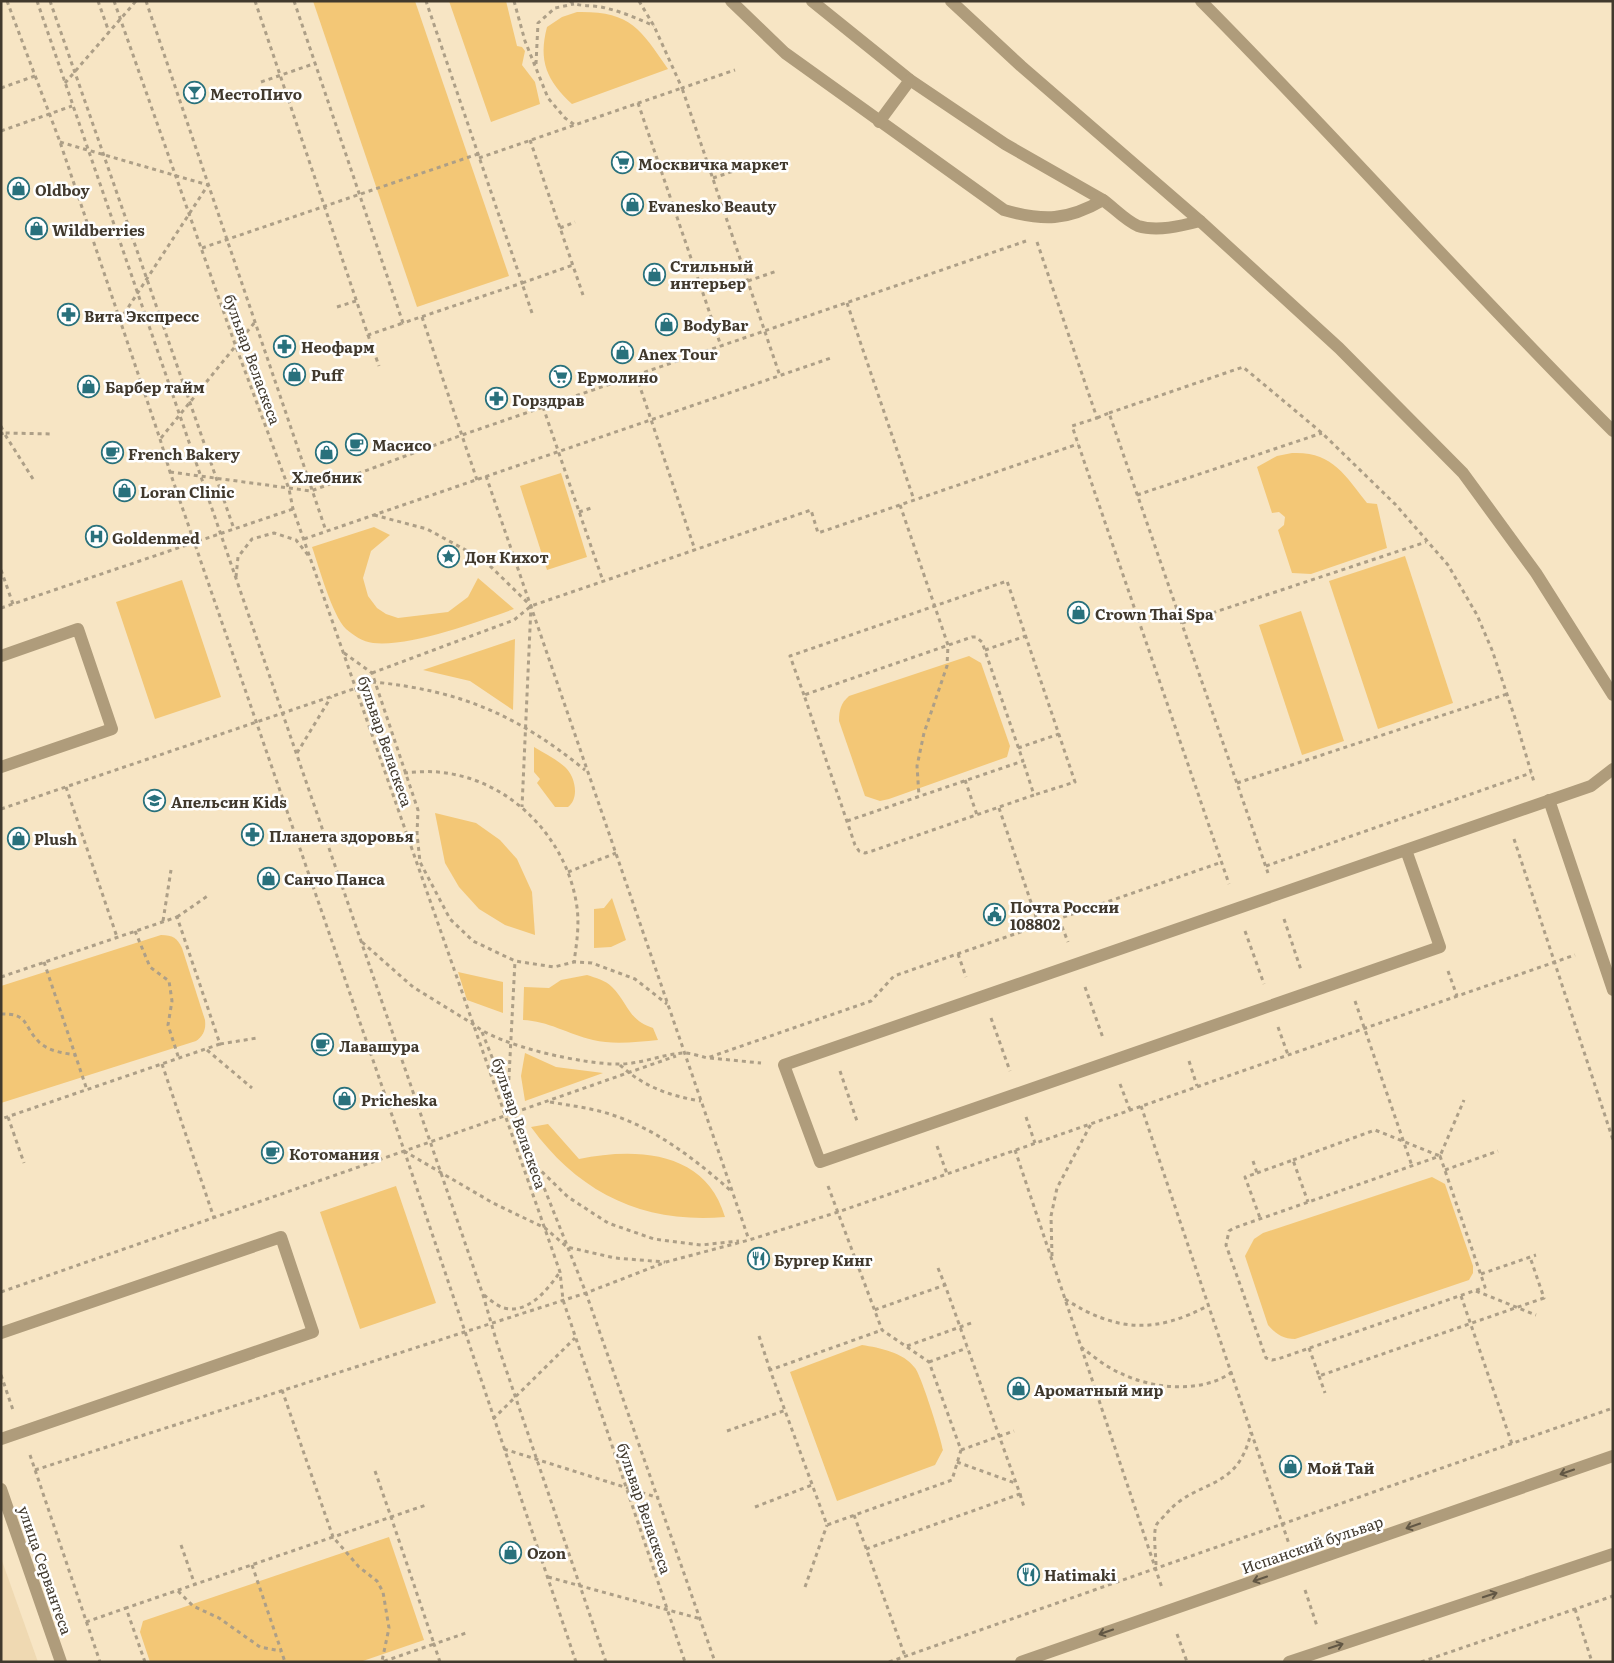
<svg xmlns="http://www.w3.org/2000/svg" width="1614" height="1663" viewBox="0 0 1614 1663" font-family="Literata,serif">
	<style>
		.built { fill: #efd9b2 }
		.green { fill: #f3c776 }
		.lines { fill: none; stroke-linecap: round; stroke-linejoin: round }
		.path { stroke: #ad9f87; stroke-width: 3; stroke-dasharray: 4 4; stroke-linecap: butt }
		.minor { stroke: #af9c7b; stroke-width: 12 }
		.oneway { stroke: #625744 }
		.labels { text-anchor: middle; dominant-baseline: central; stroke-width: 5; stroke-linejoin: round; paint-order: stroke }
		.poi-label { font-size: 15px; font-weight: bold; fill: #41392d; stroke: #fff; text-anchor: start }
		.street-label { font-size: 15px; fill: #41392d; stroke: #fff }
	</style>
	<rect width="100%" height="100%" fill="#f7e5c4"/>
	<!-- built -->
	<path class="built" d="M 1,1558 L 38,1662 L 1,1662 Z"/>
	<!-- green -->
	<g class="green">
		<path d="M 313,1 L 415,1 L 509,276 L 417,307 Z"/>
		<path d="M 449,1 L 506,1 L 517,46 L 522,47 L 525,51 L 522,65 L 535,82 L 540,104 L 491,122 Z"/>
		<path d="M 577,12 C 630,11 640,28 668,69 L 572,104 C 547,81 538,61 547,27 L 562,17 Z"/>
		<path d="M 1292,453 C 1332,451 1345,475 1367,503 L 1377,504 L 1387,548 L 1311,574 L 1292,573 L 1278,530 L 1284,525 L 1285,517 L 1279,512 L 1272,513 L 1257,467 L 1277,456 Z"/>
		<path d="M 561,473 L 587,557 L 547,570 L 520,486 Z"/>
		<path d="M 374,527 L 390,535 L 371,551 L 363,578 L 368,596 L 377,608 L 386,614 L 398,618 L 448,612 L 468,597 L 478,578 L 514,609 C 477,622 411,647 373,643 C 363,642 353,635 346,629 C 332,615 319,567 312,547 Z"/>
		<path d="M 1405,556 L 1453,703 L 1378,729 L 1329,581 Z"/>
		<path d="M 182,580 L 221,697 L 155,719 L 116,602 Z"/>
		<path d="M 1301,611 L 1344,741 L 1302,755 L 1259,625 Z"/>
		<path d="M 515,639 L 513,710 L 470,681 L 423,670 Z"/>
		<path d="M 969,656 L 981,663 L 1010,746 L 1007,757 L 889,799 L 880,801 L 865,796 L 839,721 C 839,710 841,703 849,696 Z"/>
		<path d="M 534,747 C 544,753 556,759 565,767 C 575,776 580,798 568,807 L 555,807 L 537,783 L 540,779 L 534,772 Z"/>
		<path d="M 435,813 L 476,823 L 500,840 L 517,859 L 532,892 L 535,935 L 505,925 L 479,909 L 459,887 L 445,863 Z"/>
		<path d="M 612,898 L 626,940 L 611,947 L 594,948 L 594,909 L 604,908 Z"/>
		<path d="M 161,935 C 173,935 177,938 182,948 L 205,1020 C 206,1029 204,1035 196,1041 L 1,1103 L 1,986 Z"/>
		<path d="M 458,972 L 503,982 L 503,1013 L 467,1000 Z"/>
		<path d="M 587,975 C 596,978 605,980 612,987 C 628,1003 628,1020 653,1028 L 658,1040 C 637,1042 613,1045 593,1040 C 568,1034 548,1021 523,1020 L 524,987 L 549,988 L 561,980 Z"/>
		<path d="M 525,1053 L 556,1067 L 603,1073 L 525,1101 L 521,1076 Z"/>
		<path d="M 548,1124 L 579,1159 C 637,1147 706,1151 725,1217 C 643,1224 579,1193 531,1127 Z"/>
		<path d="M 1432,1177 L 1445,1184 L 1473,1266 L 1473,1273 L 1469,1280 L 1295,1339 C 1283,1339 1276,1334 1268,1325 L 1245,1256 L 1254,1239 L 1263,1233 Z"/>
		<path d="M 396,1186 L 436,1303 L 360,1329 L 320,1212 Z"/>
		<path d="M 862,1345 C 880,1348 903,1352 915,1368 C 921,1375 941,1438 943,1450 L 935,1465 L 837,1501 L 790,1372 Z"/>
		<path d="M 389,1537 L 424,1640 L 360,1662 L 150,1662 L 140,1632 L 143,1621 Z"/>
	</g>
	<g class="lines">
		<!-- path -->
		<g class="path">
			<path d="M 7,1 L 60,142 L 160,439 L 170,472 L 404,1150 L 576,1662"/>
			<path d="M 37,1 L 483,1295 L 497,1343 L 606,1662"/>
			<path d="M 50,1 L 234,529"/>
			<path d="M 98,1 L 109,32"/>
			<path d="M 114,1 L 236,347 L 289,489 L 293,509 L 560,1272 L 563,1300 L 685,1662"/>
			<path d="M 146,1 L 326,531"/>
			<path d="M 255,1 L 368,335 L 403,323"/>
			<path d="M 294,1 L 403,323 L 522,283 L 426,1"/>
			<path d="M 514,1 L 525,41 L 548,98 L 565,118 L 575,125"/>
			<path d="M 570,1 C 578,7 590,5 601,7 C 620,11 637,18 654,26"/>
			<path d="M 639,1 L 654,26 L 682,88 L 735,70"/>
			<path d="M 536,64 L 538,23 L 555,8 L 574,4"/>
			<path d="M 261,82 L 316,63"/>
			<path d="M 65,83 L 136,1"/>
			<path d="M 1,88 L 35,76"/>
			<path d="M 638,103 L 721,346"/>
			<path d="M 1,131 L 72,106"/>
			<path d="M 530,140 L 583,295"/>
			<path d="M 60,142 L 208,185 L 120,320"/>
			<path d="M 479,158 L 682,88 L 780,376"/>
			<path d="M 713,178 L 749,166"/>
			<path d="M 560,228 L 575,222"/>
			<path d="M 1037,242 L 1097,418 L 1072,426 L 1229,884"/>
			<path d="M 202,248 L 478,154"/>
			<path d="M 748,281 L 777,271"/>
			<path d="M 847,303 L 914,500"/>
			<path d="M 337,307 L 356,301"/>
			<path d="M 532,313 L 522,283 L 573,265"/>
			<path d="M 422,317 L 477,480"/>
			<path d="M 368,335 L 379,366"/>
			<path d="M 636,375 L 695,550"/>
			<path d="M 543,407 L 603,581"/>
			<path d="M 1109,413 L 1243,367 L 1322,433 L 1396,505 L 1448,565 L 1477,615 L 1492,650 L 1515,718 L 1534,782"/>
			<path d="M 1097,418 L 1109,413 L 1268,873"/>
			<path d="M 1,426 L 4,433 L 1,434"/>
			<path d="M 161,438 L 255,322"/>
			<path d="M 170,472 L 311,491 L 462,435 L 1026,241"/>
			<path d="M 486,476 L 749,1240"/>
			<path d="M 33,479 L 4,433 L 53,434"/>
			<path d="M 1137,495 L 1322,433"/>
			<path d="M 900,505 L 948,645 L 947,666 L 924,733 L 917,766 L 919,796"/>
			<path d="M 579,512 L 594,507"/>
			<path d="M 374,515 L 427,529 L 484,560 L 531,606 L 522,807"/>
			<path d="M 304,539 L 831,358"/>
			<path d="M 1,570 L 13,604"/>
			<path d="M 236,577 L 238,557 L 252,539 L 274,533 L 296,540 L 308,555"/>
			<path d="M 1,608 L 293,509"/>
			<path d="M 1182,623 L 1426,542"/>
			<path d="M 985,650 L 1026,636"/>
			<path d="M 344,653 L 372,673 L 418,810 L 417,834 L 420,862 L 450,919 L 473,941 L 515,961 L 554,967 L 574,962 L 592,963 L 635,979 L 667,1004"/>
			<path d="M 372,673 L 514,620 L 531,606 L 811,510 L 818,533 L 1078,444"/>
			<path d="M 804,695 L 790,656 L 1007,581 L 1075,782 L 1034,795"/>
			<path d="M 1018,748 L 1059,734"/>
			<path d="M 297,753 L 331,697"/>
			<path d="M 404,773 C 415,772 427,771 438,772 C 507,778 564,834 576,901 C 580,922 577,941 574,962"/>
			<path d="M 965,780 L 977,815"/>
			<path d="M 1237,783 L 1507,694"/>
			<path d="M 66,787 L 117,937"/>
			<path d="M 999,808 L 1039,926"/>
			<path d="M 1,809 L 374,682 C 462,691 517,715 585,770"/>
			<path d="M 847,821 L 1023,761 L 982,642 L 976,637 L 972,637 L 804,695 L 855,845 L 859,851 L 865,853 L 872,851 L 1034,795 L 1023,761"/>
			<path d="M 1514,839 L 1613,1140"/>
			<path d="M 1266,866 L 1531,773"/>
			<path d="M 568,872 L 616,853"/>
			<path d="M 177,917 L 209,895"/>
			<path d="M 1059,919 L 1068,942"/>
			<path d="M 1284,919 L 1301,970"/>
			<path d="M 163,921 L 171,870"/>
			<path d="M 135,931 L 150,967 L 169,981 L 172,1001 L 168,1025 L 179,1059"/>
			<path d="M 1245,931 L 1264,984"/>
			<path d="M 362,942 L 413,987 L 473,1024 C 498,1046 586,1065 620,1064 C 641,1064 663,1054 684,1053 C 691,1053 700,1056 707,1058 L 871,1001 L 894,976 L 1222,862"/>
			<path d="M 958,954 L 966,977"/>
			<path d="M 44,962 L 87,1090"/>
			<path d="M 1448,971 L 1457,996"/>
			<path d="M 1,977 L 177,917 L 220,1044 L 1,1119"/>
			<path d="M 1085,987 L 1103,1038"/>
			<path d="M 1355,1001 L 1412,1166"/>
			<path d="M 1,1014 C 29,1013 23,1026 39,1042 C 48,1051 63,1053 75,1055"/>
			<path d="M 991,1018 L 1010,1071"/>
			<path d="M 1278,1027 L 1288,1055"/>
			<path d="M 482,1032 L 586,1293 L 715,1662"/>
			<path d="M 220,1044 L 257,1038"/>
			<path d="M 207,1050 L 252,1088"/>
			<path d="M 710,1058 L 761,1063"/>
			<path d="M 1189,1061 L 1197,1086"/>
			<path d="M 162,1064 L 214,1218"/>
			<path d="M 620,1065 C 644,1087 670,1096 701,1101"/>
			<path d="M 840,1071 L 858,1124"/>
			<path d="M 1120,1084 L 1130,1110"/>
			<path d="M 508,1096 L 515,961"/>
			<path d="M 550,1102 C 567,1105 583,1107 599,1111 C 650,1124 691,1156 730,1190"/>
			<path d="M 1141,1106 L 1289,1544"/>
			<path d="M 8,1117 L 24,1163"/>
			<path d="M 1026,1117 L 1035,1143"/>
			<path d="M 937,1146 L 947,1174"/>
			<path d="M 1015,1150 L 1162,1588"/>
			<path d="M 404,1151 L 493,1203 L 545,1228 L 567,1247 L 615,1258 L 665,1262"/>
			<path d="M 1440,1156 L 1485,1287 L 1278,1359 L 1272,1360 L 1266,1358 L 1226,1245 L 1229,1231 L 1234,1228 Z"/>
			<path d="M 1293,1160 L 1375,1130 L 1440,1156 L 1464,1100"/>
			<path d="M 1253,1161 L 1257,1173 L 1245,1177 L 1260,1218"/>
			<path d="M 536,1166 L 568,1197 L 608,1223 L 654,1239 L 701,1245 L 739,1241"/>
			<path d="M 1445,1170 L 1498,1151"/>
			<path d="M 1257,1173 L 1293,1160 L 1308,1202"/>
			<path d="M 828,1186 L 882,1330 L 929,1362 L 961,1450 L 952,1480 L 827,1525 L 770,1370 L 882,1330"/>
			<path d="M 1052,1256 L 1051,1216 L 1057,1188 L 1091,1124"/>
			<path d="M 938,1268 L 945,1285"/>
			<path d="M 1481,1274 L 1536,1255"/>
			<path d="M 1476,1291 L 1536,1315"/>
			<path d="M 1,1292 L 676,1056"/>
			<path d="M 484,1295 C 489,1299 497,1306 504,1308 C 529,1314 547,1290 560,1272"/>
			<path d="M 1461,1296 L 1512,1444"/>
			<path d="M 1065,1299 C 1116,1332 1156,1334 1209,1305"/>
			<path d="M 759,1336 L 770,1370"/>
			<path d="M 907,1346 L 974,1322"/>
			<path d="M 1081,1347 C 1093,1356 1106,1367 1120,1373 C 1152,1389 1202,1394 1232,1372"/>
			<path d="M 1309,1348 L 1319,1376 L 1544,1298 L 1530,1257"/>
			<path d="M 929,1362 L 967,1348"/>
			<path d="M 1,1375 L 13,1410"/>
			<path d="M 1319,1376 L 1325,1393"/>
			<path d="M 282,1390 L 333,1537 L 391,1517 L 434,1644 L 382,1662"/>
			<path d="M 493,1419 L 575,1338"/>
			<path d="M 727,1431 L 786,1410"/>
			<path d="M 504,1449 L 659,1498"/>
			<path d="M 961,1450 L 1014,1431"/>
			<path d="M 30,1455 L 100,1662"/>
			<path d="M 957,1462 L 1015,1483"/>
			<path d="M 35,1470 L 586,1293 L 666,1262 L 749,1240 L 838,1212 L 1575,955"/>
			<path d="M 375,1471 L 391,1517 L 426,1505"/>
			<path d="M 1020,1494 L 1024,1507"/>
			<path d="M 755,1507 L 812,1485"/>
			<path d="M 854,1515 L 905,1656"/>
			<path d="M 181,1545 L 195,1585"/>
			<path d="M 866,1549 L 1020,1494 L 945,1285 L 874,1310"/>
			<path d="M 252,1565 L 285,1662"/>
			<path d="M 1156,1565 C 1156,1556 1153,1534 1156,1526 C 1157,1522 1163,1518 1166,1514 C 1196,1478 1238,1493 1251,1432"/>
			<path d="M 548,1577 L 701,1619"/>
			<path d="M 805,1587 L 827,1525"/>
			<path d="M 1305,1590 L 1317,1626"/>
			<path d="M 178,1591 L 193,1606 L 219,1618 L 260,1647 L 281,1651"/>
			<path d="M 1575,1609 L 1592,1662"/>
			<path d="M 86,1622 L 126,1608"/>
			<path d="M 1177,1634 L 1187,1662"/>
			<path d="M 145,1662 L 126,1608 L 333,1537 L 359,1567 L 377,1581 L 383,1592 L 389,1628 L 382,1661"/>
			<path d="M 440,1662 L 434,1644 L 469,1632"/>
			<path d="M 889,1662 L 1613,1408"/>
			<path d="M 1421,1662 L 1613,1596"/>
		</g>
		<!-- minor -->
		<g class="minor">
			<path d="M 731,1 L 785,53 L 1004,210 C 1043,221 1067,221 1103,200 C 1113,207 1126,221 1138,226 C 1157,232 1181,226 1200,221"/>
			<path d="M 812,1 L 910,80 L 1005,144 L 1103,200"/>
			<path d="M 951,1 L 1021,66 L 1200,221 L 1339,348 L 1463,473 L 1536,573 L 1613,695"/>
			<path d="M 1201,1 C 1341,142 1472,291 1613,431"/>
			<path d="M 879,122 L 910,80"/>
			<path d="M 1,656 L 78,629 L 112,729 L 1,767"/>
			<path d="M 1549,800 L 1613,990"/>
			<path d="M 1406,850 L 1440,947 L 820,1162 L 784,1065 L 1591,786 L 1613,769"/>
			<path d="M 1,1333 L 281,1237 L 313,1332 L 1,1439"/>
			<path d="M 1,1489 L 61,1662"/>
			<path d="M 1021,1662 L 1613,1456"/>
			<path d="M 1289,1662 L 1613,1554"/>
		</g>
	</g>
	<!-- one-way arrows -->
	<defs><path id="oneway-shaft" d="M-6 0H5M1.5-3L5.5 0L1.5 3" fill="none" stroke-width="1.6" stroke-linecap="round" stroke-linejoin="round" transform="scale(1.25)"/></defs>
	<g class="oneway">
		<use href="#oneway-shaft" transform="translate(1567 1472) rotate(161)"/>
		<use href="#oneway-shaft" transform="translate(1413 1526) rotate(161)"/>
		<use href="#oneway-shaft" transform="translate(1260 1579) rotate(161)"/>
		<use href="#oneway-shaft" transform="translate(1490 1595) rotate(-18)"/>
		<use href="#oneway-shaft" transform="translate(1106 1632) rotate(161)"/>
		<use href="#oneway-shaft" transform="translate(1336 1646) rotate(-18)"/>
	</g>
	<!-- icons -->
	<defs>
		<symbol id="bar-ring" viewBox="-11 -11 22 22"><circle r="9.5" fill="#fff" stroke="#29717c" stroke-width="1.5"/><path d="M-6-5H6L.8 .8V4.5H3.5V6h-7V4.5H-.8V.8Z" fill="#29717c"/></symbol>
		<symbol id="supermarket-ring" viewBox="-11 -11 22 22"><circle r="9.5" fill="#fff" stroke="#29717c" stroke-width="1.5"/><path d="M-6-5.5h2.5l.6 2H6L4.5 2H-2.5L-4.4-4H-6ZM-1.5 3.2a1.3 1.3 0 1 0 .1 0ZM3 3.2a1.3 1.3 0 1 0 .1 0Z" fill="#29717c"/></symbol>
		<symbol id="shop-ring" viewBox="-11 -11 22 22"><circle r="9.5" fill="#fff" stroke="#29717c" stroke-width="1.5"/><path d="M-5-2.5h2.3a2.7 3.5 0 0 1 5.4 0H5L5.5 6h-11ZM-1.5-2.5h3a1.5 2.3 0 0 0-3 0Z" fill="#29717c"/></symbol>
		<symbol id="pharmacy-ring" viewBox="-11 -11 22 22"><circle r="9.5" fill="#fff" stroke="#29717c" stroke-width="1.5"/><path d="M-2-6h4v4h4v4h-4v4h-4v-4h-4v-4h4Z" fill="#29717c"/></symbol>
		<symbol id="cafe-ring" viewBox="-11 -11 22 22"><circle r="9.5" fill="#fff" stroke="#29717c" stroke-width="1.5"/><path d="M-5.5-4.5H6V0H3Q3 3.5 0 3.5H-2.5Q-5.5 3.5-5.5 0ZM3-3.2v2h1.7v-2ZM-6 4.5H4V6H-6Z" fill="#29717c"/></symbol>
		<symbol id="hospital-ring" viewBox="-11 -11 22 22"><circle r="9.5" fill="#fff" stroke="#29717c" stroke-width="1.5"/><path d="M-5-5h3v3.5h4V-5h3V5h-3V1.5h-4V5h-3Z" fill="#29717c"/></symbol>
		<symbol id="sight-ring" viewBox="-11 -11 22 22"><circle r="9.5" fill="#fff" stroke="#29717c" stroke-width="1.5"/><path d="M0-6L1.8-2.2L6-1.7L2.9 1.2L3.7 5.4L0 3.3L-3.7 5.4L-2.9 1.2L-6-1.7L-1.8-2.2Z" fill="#29717c"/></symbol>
		<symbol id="school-ring" viewBox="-11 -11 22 22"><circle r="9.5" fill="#fff" stroke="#29717c" stroke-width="1.5"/><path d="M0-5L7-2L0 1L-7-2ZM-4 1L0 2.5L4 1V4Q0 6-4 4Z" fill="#29717c"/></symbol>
		<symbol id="civic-ring" viewBox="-11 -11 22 22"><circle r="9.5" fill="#fff" stroke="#29717c" stroke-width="1.5"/><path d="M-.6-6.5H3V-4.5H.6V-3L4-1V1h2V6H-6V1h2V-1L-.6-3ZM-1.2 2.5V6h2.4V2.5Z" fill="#29717c"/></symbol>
		<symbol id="restaurant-ring" viewBox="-11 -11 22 22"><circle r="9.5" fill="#fff" stroke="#29717c" stroke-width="1.5"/><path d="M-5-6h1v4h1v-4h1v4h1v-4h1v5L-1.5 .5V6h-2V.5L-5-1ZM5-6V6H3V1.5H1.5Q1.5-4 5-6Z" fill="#29717c"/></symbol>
	</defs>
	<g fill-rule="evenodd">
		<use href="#bar-ring" x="182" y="80" width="25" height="25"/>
		<use href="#supermarket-ring" x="610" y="150" width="25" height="25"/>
		<use href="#shop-ring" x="6" y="176" width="25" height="25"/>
		<use href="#shop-ring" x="620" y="192" width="25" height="25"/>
		<use href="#shop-ring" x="24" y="216" width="25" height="25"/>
		<use href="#shop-ring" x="642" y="262" width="25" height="25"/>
		<use href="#pharmacy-ring" x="56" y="302" width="25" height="25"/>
		<use href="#shop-ring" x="654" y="312" width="25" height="25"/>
		<use href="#pharmacy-ring" x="272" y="334" width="25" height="25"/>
		<use href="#shop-ring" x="610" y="340" width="25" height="25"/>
		<use href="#shop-ring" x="282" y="362" width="25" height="25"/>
		<use href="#supermarket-ring" x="548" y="364" width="25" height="25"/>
		<use href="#shop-ring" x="76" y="374" width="25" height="25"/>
		<use href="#pharmacy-ring" x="484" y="386" width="25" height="25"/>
		<use href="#cafe-ring" x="344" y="432" width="25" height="25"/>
		<use href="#cafe-ring" x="100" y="440" width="25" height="25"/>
		<use href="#shop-ring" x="314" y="440" width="25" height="25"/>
		<use href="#shop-ring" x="112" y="478" width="25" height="25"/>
		<use href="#hospital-ring" x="84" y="524" width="25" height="25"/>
		<use href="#sight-ring" x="436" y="544" width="25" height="25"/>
		<use href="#shop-ring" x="1066" y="600" width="25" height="25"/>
		<use href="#school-ring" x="142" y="788" width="25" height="25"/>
		<use href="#pharmacy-ring" x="240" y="822" width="25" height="25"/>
		<use href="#shop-ring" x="6" y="826" width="25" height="25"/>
		<use href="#shop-ring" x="256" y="866" width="25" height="25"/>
		<use href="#civic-ring" x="982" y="902" width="25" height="25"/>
		<use href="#cafe-ring" x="310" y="1032" width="25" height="25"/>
		<use href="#shop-ring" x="332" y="1086" width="25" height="25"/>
		<use href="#cafe-ring" x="260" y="1140" width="25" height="25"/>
		<use href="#restaurant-ring" x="746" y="1246" width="25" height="25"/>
		<use href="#shop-ring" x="1006" y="1376" width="25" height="25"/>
		<use href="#shop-ring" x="1278" y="1454" width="25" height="25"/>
		<use href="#shop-ring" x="498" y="1540" width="25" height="25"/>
		<use href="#restaurant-ring" x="1016" y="1562" width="25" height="25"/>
	</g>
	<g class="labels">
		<!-- poi labels -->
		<g class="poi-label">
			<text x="210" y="93">МестоПиvо</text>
			<text x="638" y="163">Москвичка маркет</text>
			<text x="35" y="189">Oldboy</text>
			<text x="648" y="205">Evanesko Beauty</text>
			<text x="52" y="229">Wildberries</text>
			<text x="670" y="265">Стильный<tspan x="670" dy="17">интерьер</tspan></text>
			<text x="84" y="315">Вита Экспресс</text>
			<text x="683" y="324">BodyBar</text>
			<text x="301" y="346">Неофарм</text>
			<text x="638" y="353">Anex Tour</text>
			<text x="311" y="374">Puff</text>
			<text x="577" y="376">Ермолино</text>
			<text x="105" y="386">Барбер тайм</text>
			<text x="512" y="399">Горздрав</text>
			<text x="372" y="444">Масисо</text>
			<text x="128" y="453">French Bakery</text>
			<text x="327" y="476" text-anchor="middle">Хлебник</text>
			<text x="140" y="491">Loran Clinic</text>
			<text x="112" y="537">Goldenmed</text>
			<text x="465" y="556">Дон Кихот</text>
			<text x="1095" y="613">Crown Thai Spa</text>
			<text x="171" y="801">Апельсин Kids</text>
			<text x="269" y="835">Планета здоровья</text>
			<text x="34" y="838">Plush</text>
			<text x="284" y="878">Санчо Панса</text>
			<text x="1010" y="906">Почта России<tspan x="1010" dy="17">108802</tspan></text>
			<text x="339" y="1045">Лавашура</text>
			<text x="361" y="1099">Pricheska</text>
			<text x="289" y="1153">Котомания</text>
			<text x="774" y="1259">Бургер Кинг</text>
			<text x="1034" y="1389">Ароматный мир</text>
			<text x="1307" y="1467">Мой Тай</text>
			<text x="527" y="1552">Ozon</text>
			<text x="1044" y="1574">Hatimaki</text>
		</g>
		<!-- street labels -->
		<g class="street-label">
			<text transform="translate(253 359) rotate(70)">бульвар Веласкеса</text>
			<text transform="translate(386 741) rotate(71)">бульвар Веласкеса</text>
			<text transform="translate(520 1123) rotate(71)">бульвар Веласкеса</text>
			<text transform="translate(645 1508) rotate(71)">бульвар Веласкеса</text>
			<text transform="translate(1312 1544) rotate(-19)">Испанский бульвар</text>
			<text transform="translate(46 1570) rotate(71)">улица Сервантеса</text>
		</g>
	</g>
	<!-- border -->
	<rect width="1614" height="1663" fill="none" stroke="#41392d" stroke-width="5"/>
</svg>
